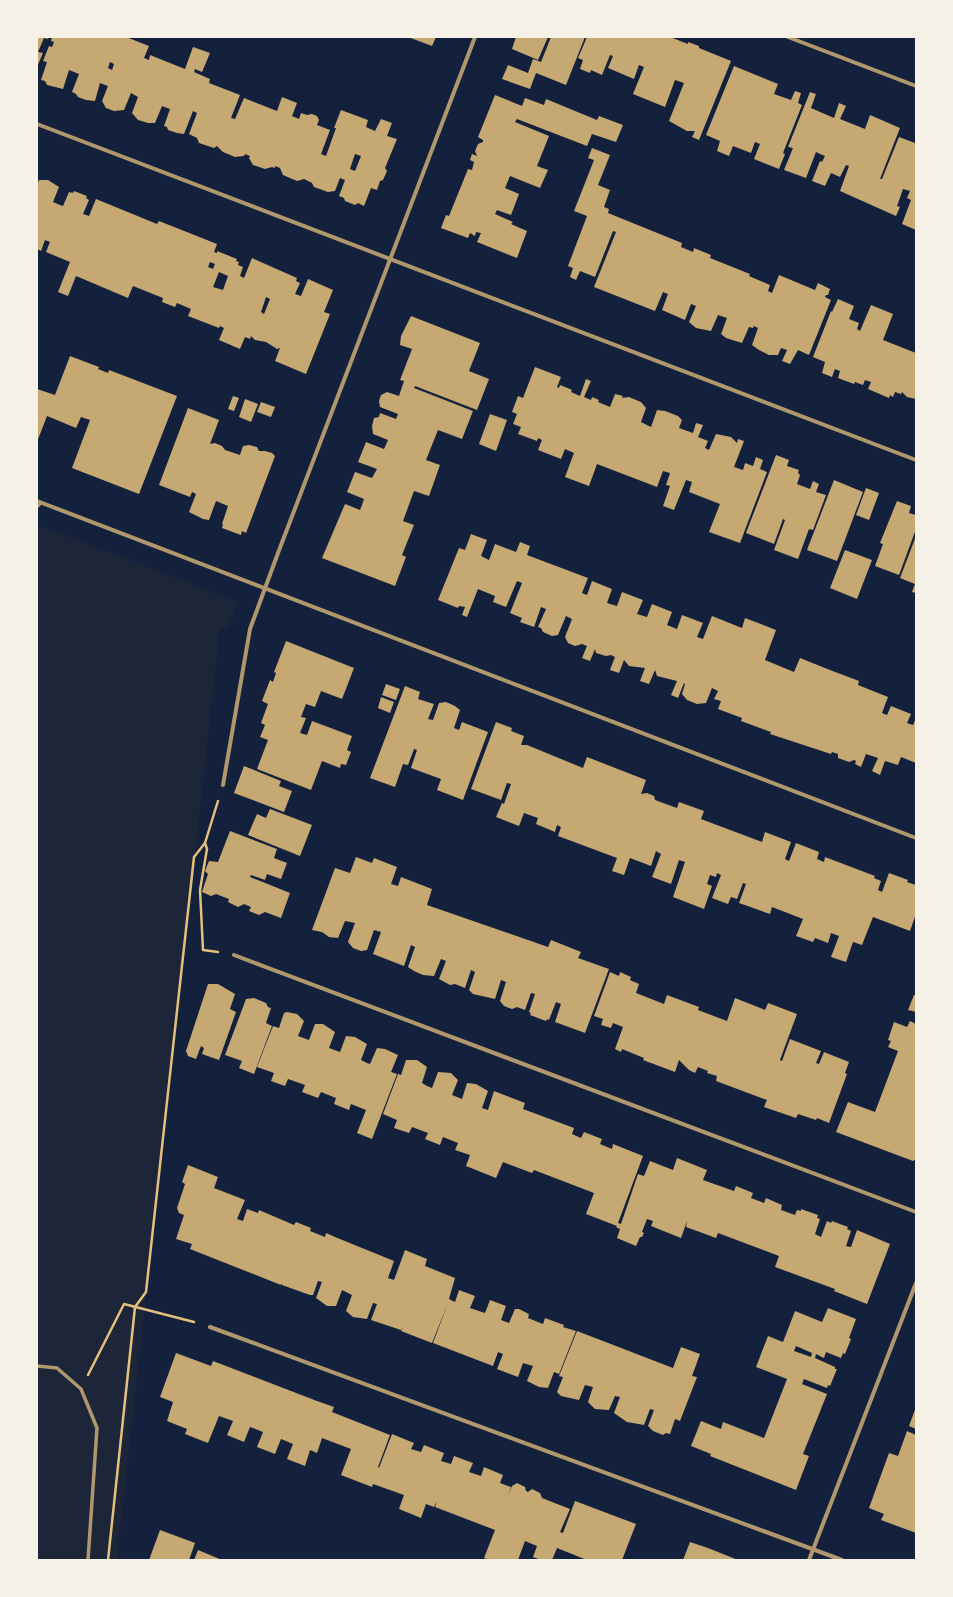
<svg xmlns="http://www.w3.org/2000/svg" width="953" height="1597" viewBox="0 0 953 1597" font-family="'Zilla Slab',serif">
	<style>
		.green { fill: #1d2539 }
		.building { fill: #c6a872; fill-rule: evenodd }
		.lines { fill: none; stroke-linecap: round; stroke-linejoin: round }
		.path { stroke: #e5c07b; stroke-width: 2.5 }
		.service { stroke: #b1986c; stroke-width: 3 }
		.pedestrian { stroke: #b1986c; stroke-width: 3.5 }
		.minor { stroke: #b1986c; stroke-width: 4 }
	</style>
	<rect width="100%" height="100%" fill="#14213d"/>
	<!-- green -->
	<path class="green" d="M 37,524 L 238,602 L 227,630 L 220,628 L 117,1560 L 37,1560 Z"/>
	<!-- building -->
	<g class="building">
		<path d="M 37,37 L 49,37 L 48,39 L 44,38 L 38,52 L 43,53 L 37,67 Z"/>
		<path d="M 52,37 L 126,37 L 149,46 L 144,58 L 149,60 L 150,55 L 185,69 L 193,47 L 210,53 L 202,72 L 195,69 L 194,72 L 210,79 L 209,83 L 240,95 L 231,118 L 235,119 L 244,98 L 277,111 L 282,97 L 297,103 L 292,116 L 299,119 L 301,113 L 307,115 L 312,114 L 317,116 L 319,120 L 317,125 L 330,130 L 321,154 L 326,156 L 336,128 L 334,128 L 341,110 L 368,120 L 366,127 L 375,131 L 381,119 L 392,123 L 387,136 L 397,139 L 385,168 L 387,171 L 383,180 L 380,181 L 377,190 L 371,188 L 364,206 L 358,203 L 355,205 L 345,201 L 344,198 L 339,196 L 345,180 L 340,178 L 335,191 L 328,192 L 314,187 L 312,183 L 304,179 L 297,181 L 283,175 L 280,168 L 275,166 L 275,168 L 272,167 L 265,169 L 253,165 L 249,158 L 250,156 L 245,154 L 244,156 L 235,157 L 223,152 L 217,146 L 214,148 L 199,143 L 197,138 L 189,134 L 197,113 L 193,111 L 184,134 L 177,133 L 168,130 L 167,127 L 164,126 L 170,109 L 162,106 L 155,123 L 148,123 L 138,120 L 132,113 L 138,97 L 131,93 L 124,110 L 114,111 L 106,108 L 102,101 L 108,86 L 100,83 L 95,101 L 86,100 L 78,97 L 76,94 L 72,92 L 79,74 L 69,70 L 63,89 L 47,85 L 45,81 L 41,80 L 47,62 L 43,61 L 49,46 L 52,47 L 54,42 L 51,41 ZM 110,62 L 114,64 L 112,70 L 108,68 ZM 355,154 L 361,156 L 355,171 L 350,169 Z"/>
		<path d="M 408,37 L 436,37 L 432,46 Z"/>
		<path d="M 516,37 L 548,37 L 538,60 L 512,49 Z"/>
		<path d="M 551,37 L 585,37 L 566,85 L 536,73 L 530,89 L 502,79 L 508,65 L 528,73 L 533,59 L 541,62 Z"/>
		<path d="M 587,37 L 670,37 L 688,44 L 688,42 L 699,46 L 699,48 L 731,61 L 699,140 L 692,137 L 695,131 L 687,131 L 669,121 L 684,83 L 675,80 L 665,107 L 633,94 L 644,67 L 639,65 L 634,79 L 608,68 L 613,56 L 610,55 L 602,75 L 591,70 L 590,73 L 580,69 L 583,60 L 578,58 Z"/>
		<path d="M 734,66 L 778,84 L 774,94 L 791,100 L 795,91 L 801,93 L 798,103 L 802,105 L 783,153 L 785,154 L 779,169 L 754,159 L 760,144 L 755,142 L 751,153 L 733,146 L 729,156 L 717,151 L 720,141 L 706,135 Z"/>
		<path d="M 810,92 L 816,94 L 811,108 L 834,118 L 839,103 L 846,106 L 840,119 L 865,129 L 870,115 L 900,128 L 880,179 L 882,179 L 899,137 L 915,143 L 916,230 L 902,224 L 911,200 L 907,198 L 910,191 L 903,189 L 897,206 L 900,207 L 896,216 L 840,191 L 849,166 L 846,165 L 840,177 L 831,173 L 825,186 L 812,181 L 820,161 L 822,162 L 825,156 L 820,154 L 816,152 L 806,178 L 784,170 L 793,148 L 788,147 Z"/>
		<path d="M 495,95 L 522,106 L 525,98 L 544,105 L 546,99 L 597,120 L 599,116 L 623,125 L 616,142 L 592,134 L 587,146 L 517,119 L 515,122 L 549,136 L 537,166 L 548,170 L 540,188 L 510,176 L 505,188 L 519,194 L 511,215 L 497,210 L 495,214 L 513,222 L 511,224 L 527,231 L 517,258 L 477,242 L 481,233 L 476,232 L 475,236 L 470,233 L 468,238 L 441,228 L 446,215 L 449,216 L 468,169 L 472,170 L 474,162 L 470,160 L 472,154 L 477,156 L 475,151 L 478,144 L 483,142 L 483,140 L 478,137 Z"/>
		<path d="M 592,148 L 610,155 L 598,185 L 610,190 L 604,207 L 609,209 L 608,213 L 682,243 L 681,247 L 693,252 L 694,248 L 711,255 L 710,258 L 750,274 L 749,276 L 770,285 L 768,291 L 772,293 L 779,275 L 815,290 L 818,283 L 830,289 L 828,295 L 826,295 L 825,297 L 831,300 L 809,355 L 798,350 L 790,364 L 782,361 L 787,350 L 781,348 L 778,355 L 769,355 L 759,350 L 752,345 L 758,328 L 754,326 L 753,328 L 749,327 L 742,343 L 726,338 L 721,334 L 727,318 L 718,315 L 711,331 L 696,328 L 689,322 L 696,306 L 691,304 L 685,320 L 662,310 L 668,294 L 663,292 L 655,311 L 594,287 L 616,232 L 613,231 L 595,277 L 580,271 L 576,280 L 570,277 L 573,268 L 568,266 L 587,216 L 574,211 L 594,160 L 588,158 Z"/>
		<path d="M 39,180 L 48,180 L 59,187 L 53,202 L 60,205 L 63,206 L 69,192 L 73,193 L 74,191 L 87,196 L 86,198 L 89,200 L 83,214 L 89,216 L 96,199 L 157,224 L 159,221 L 217,244 L 214,252 L 217,253 L 217,251 L 237,259 L 236,261 L 239,262 L 238,265 L 243,267 L 240,276 L 244,278 L 252,258 L 297,278 L 296,281 L 300,283 L 295,294 L 301,296 L 308,279 L 333,290 L 324,312 L 330,314 L 306,374 L 275,361 L 280,348 L 277,349 L 266,342 L 255,340 L 251,336 L 250,339 L 245,337 L 240,349 L 219,340 L 224,328 L 220,326 L 219,328 L 188,316 L 191,309 L 177,303 L 175,307 L 162,302 L 163,298 L 133,286 L 128,298 L 76,276 L 68,296 L 58,292 L 70,262 L 46,252 L 50,242 L 45,240 L 41,251 L 37,249 L 37,186 ZM 210,262 L 215,264 L 213,269 L 208,267 ZM 219,272 L 228,276 L 223,290 L 213,287 ZM 266,297 L 270,299 L 264,314 L 261,312 Z"/>
		<path d="M 838,299 L 854,306 L 849,319 L 859,323 L 857,329 L 860,331 L 871,305 L 893,314 L 883,340 L 916,353 L 916,399 L 907,397 L 902,392 L 901,394 L 895,392 L 893,397 L 890,395 L 889,398 L 868,389 L 871,382 L 865,380 L 863,385 L 855,382 L 854,384 L 838,378 L 840,371 L 835,369 L 832,377 L 822,373 L 825,362 L 813,357 L 831,311 L 832,312 Z"/>
		<path d="M 411,316 L 480,343 L 469,371 L 489,379 L 477,410 L 415,386 L 414,388 L 473,411 L 462,439 L 438,430 L 426,460 L 440,465 L 429,496 L 414,491 L 403,521 L 414,525 L 402,555 L 406,557 L 395,586 L 322,558 L 345,504 L 360,510 L 362,505 L 364,499 L 347,492 L 355,472 L 372,478 L 377,469 L 358,462 L 366,442 L 384,449 L 388,440 L 373,434 L 372,426 L 374,418 L 379,417 L 380,413 L 396,419 L 398,414 L 380,407 L 379,401 L 381,395 L 387,392 L 399,396 L 404,381 L 400,380 L 412,349 L 400,345 L 401,336 Z"/>
		<path d="M 70,356 L 99,367 L 98,369 L 108,373 L 109,370 L 177,396 L 139,494 L 72,468 L 90,420 L 81,417 L 76,428 L 47,416 L 37,442 L 37,389 L 55,395 Z"/>
		<path d="M 535,367 L 561,377 L 557,387 L 559,388 L 560,385 L 570,389 L 572,390 L 571,392 L 580,396 L 586,379 L 591,381 L 584,397 L 591,400 L 592,397 L 599,400 L 598,402 L 610,407 L 615,394 L 623,396 L 622,398 L 629,397 L 641,402 L 646,408 L 641,422 L 651,427 L 657,410 L 665,411 L 678,416 L 682,420 L 679,428 L 693,433 L 696,423 L 703,425 L 698,437 L 708,441 L 705,448 L 709,450 L 716,434 L 731,437 L 737,443 L 738,439 L 744,441 L 734,467 L 743,470 L 745,463 L 753,466 L 756,457 L 763,460 L 760,469 L 767,472 L 740,543 L 709,532 L 720,504 L 689,492 L 692,482 L 686,480 L 674,510 L 663,506 L 670,486 L 666,485 L 670,473 L 663,471 L 657,487 L 597,464 L 589,486 L 565,477 L 574,453 L 565,449 L 561,459 L 538,450 L 542,440 L 538,438 L 537,441 L 518,434 L 521,427 L 513,424 L 517,414 L 512,412 L 518,396 L 523,398 Z"/>
		<path d="M 233,396 L 239,398 L 234,411 L 228,409 Z"/>
		<path d="M 245,399 L 258,404 L 251,422 L 239,417 Z"/>
		<path d="M 261,402 L 275,407 L 271,417 L 257,412 Z"/>
		<path d="M 188,408 L 219,420 L 210,444 L 215,443 L 222,446 L 225,450 L 240,455 L 243,446 L 249,445 L 257,447 L 259,451 L 265,451 L 272,453 L 275,456 L 246,533 L 242,531 L 241,535 L 222,528 L 223,524 L 222,524 L 228,506 L 216,501 L 209,520 L 203,519 L 189,512 L 196,494 L 192,492 L 190,497 L 159,485 Z"/>
		<path d="M 490,414 L 507,420 L 496,451 L 479,444 Z"/>
		<path d="M 776,455 L 789,460 L 787,466 L 799,470 L 798,473 L 800,475 L 797,484 L 810,489 L 813,481 L 819,484 L 816,492 L 826,495 L 813,530 L 809,529 L 798,559 L 774,550 L 785,520 L 783,519 L 774,544 L 746,533 Z"/>
		<path d="M 834,480 L 863,492 L 837,561 L 807,550 Z"/>
		<path d="M 866,488 L 879,493 L 869,520 L 856,515 Z"/>
		<path d="M 897,501 L 911,506 L 909,513 L 916,515 L 916,529 L 899,575 L 875,566 L 883,544 L 880,543 Z"/>
		<path d="M 471,534 L 487,540 L 481,556 L 489,560 L 495,544 L 516,552 L 520,542 L 530,546 L 527,555 L 588,578 L 582,593 L 587,595 L 592,581 L 612,589 L 607,603 L 617,606 L 622,592 L 643,600 L 637,614 L 647,617 L 652,604 L 672,612 L 667,625 L 677,629 L 682,615 L 703,623 L 697,637 L 703,639 L 712,616 L 742,628 L 745,618 L 776,630 L 765,660 L 794,672 L 800,658 L 830,670 L 859,681 L 858,685 L 888,697 L 882,713 L 887,715 L 891,706 L 911,714 L 907,723 L 913,725 L 916,718 L 916,763 L 901,757 L 898,765 L 885,761 L 880,775 L 872,771 L 878,758 L 866,754 L 861,767 L 855,764 L 856,761 L 854,760 L 849,762 L 838,758 L 838,754 L 832,752 L 831,754 L 770,734 L 771,732 L 741,721 L 742,718 L 718,709 L 721,701 L 714,699 L 718,691 L 712,688 L 706,703 L 697,704 L 687,700 L 682,694 L 685,684 L 684,683 L 678,698 L 671,695 L 677,681 L 657,676 L 655,670 L 649,684 L 640,681 L 645,668 L 629,666 L 624,660 L 619,673 L 610,670 L 615,657 L 611,655 L 606,656 L 596,653 L 595,649 L 590,661 L 582,658 L 587,646 L 582,644 L 575,646 L 568,643 L 565,637 L 572,619 L 566,616 L 558,635 L 552,636 L 543,632 L 541,628 L 538,627 L 546,609 L 541,607 L 534,627 L 520,622 L 522,618 L 510,613 L 522,583 L 517,581 L 506,607 L 493,602 L 495,596 L 478,589 L 467,617 L 462,615 L 465,607 L 459,606 L 458,608 L 438,600 L 459,548 L 465,550 Z"/>
		<path d="M 916,536 L 916,593 L 912,592 L 915,584 L 900,578 Z"/>
		<path d="M 845,550 L 872,560 L 857,599 L 830,588 Z"/>
		<path d="M 286,641 L 354,668 L 342,699 L 321,691 L 315,707 L 306,704 L 301,717 L 306,718 L 300,733 L 307,735 L 312,721 L 352,736 L 347,750 L 351,752 L 346,765 L 341,764 L 340,768 L 322,761 L 311,790 L 257,769 L 268,740 L 260,737 L 265,725 L 261,723 L 268,704 L 262,701 L 270,680 L 273,682 L 276,673 L 274,672 Z"/>
		<path d="M 386,684 L 400,689 L 396,700 L 382,695 Z"/>
		<path d="M 405,686 L 420,692 L 418,699 L 434,704 L 428,719 L 433,720 L 439,703 L 446,702 L 455,706 L 460,710 L 454,728 L 459,730 L 462,722 L 488,732 L 463,800 L 437,790 L 441,779 L 411,768 L 417,750 L 414,749 L 408,765 L 403,764 L 395,787 L 370,778 Z"/>
		<path d="M 381,697 L 394,702 L 390,713 L 378,708 Z"/>
		<path d="M 496,722 L 512,728 L 511,731 L 524,736 L 521,745 L 527,745 L 583,768 L 587,757 L 646,780 L 641,794 L 647,793 L 654,796 L 655,800 L 677,808 L 679,802 L 704,811 L 701,819 L 762,842 L 765,832 L 791,842 L 785,859 L 789,861 L 796,843 L 819,852 L 817,859 L 824,862 L 825,857 L 875,876 L 874,878 L 881,881 L 878,890 L 882,892 L 889,873 L 908,880 L 907,882 L 916,885 L 916,914 L 910,931 L 873,917 L 862,945 L 853,942 L 846,962 L 831,957 L 839,936 L 831,933 L 828,943 L 815,938 L 813,942 L 796,936 L 803,919 L 772,907 L 770,914 L 739,903 L 746,884 L 743,883 L 737,899 L 731,897 L 728,904 L 712,898 L 721,875 L 717,873 L 716,877 L 710,875 L 707,884 L 712,886 L 704,909 L 673,897 L 685,862 L 679,860 L 671,884 L 652,877 L 661,854 L 656,851 L 651,866 L 630,858 L 624,875 L 612,871 L 617,858 L 558,836 L 561,827 L 557,825 L 555,832 L 536,824 L 538,818 L 524,813 L 519,826 L 496,817 L 502,803 L 504,804 L 511,784 L 507,783 L 501,800 L 471,789 Z"/>
		<path d="M 244,766 L 281,781 L 279,786 L 292,791 L 284,812 L 234,793 Z"/>
		<path d="M 270,809 L 312,825 L 300,856 L 248,835 L 257,814 L 266,818 Z"/>
		<path d="M 230,831 L 277,849 L 274,858 L 287,863 L 281,879 L 267,874 L 265,880 L 251,875 L 250,877 L 290,893 L 281,918 L 265,912 L 259,915 L 249,911 L 251,907 L 244,904 L 238,907 L 228,902 L 229,899 L 216,894 L 211,896 L 202,892 L 208,874 L 205,871 L 209,861 L 218,862 Z"/>
		<path d="M 356,857 L 372,863 L 374,858 L 397,867 L 391,884 L 398,886 L 401,877 L 432,889 L 427,905 L 548,947 L 551,940 L 581,952 L 578,958 L 609,969 L 585,1033 L 555,1022 L 561,1004 L 556,1002 L 549,1020 L 547,1019 L 546,1021 L 530,1015 L 531,1013 L 529,1012 L 535,994 L 531,993 L 525,1010 L 517,1007 L 512,1009 L 504,1006 L 500,1001 L 506,982 L 501,980 L 495,999 L 473,994 L 469,990 L 475,972 L 471,970 L 465,988 L 455,984 L 450,985 L 439,979 L 446,961 L 441,959 L 434,976 L 423,975 L 414,971 L 408,967 L 415,947 L 411,945 L 404,966 L 373,954 L 381,932 L 374,930 L 367,950 L 361,951 L 353,948 L 348,942 L 355,923 L 345,921 L 338,938 L 329,937 L 322,932 L 312,930 L 335,868 L 350,873 Z"/>
		<path d="M 610,972 L 619,976 L 620,972 L 631,977 L 630,980 L 639,984 L 636,993 L 664,1004 L 667,995 L 699,1007 L 698,1010 L 727,1021 L 735,998 L 765,1010 L 768,1003 L 797,1014 L 780,1060 L 782,1061 L 790,1039 L 821,1051 L 816,1063 L 819,1064 L 824,1052 L 849,1062 L 845,1073 L 847,1074 L 829,1123 L 817,1118 L 816,1120 L 798,1114 L 796,1118 L 764,1107 L 767,1100 L 716,1081 L 717,1076 L 707,1073 L 708,1071 L 698,1067 L 695,1073 L 689,1070 L 679,1060 L 675,1072 L 643,1060 L 644,1058 L 622,1049 L 621,1052 L 615,1049 L 623,1027 L 613,1023 L 611,1028 L 601,1025 L 603,1019 L 594,1016 Z"/>
		<path d="M 208,984 L 218,984 L 235,994 L 230,1009 L 236,1012 L 219,1060 L 202,1054 L 204,1048 L 201,1046 L 196,1059 L 188,1056 L 186,1051 Z"/>
		<path d="M 914,995 L 916,995 L 916,1012 L 908,1010 Z"/>
		<path d="M 254,998 L 266,1003 L 268,1007 L 271,1008 L 266,1023 L 272,1026 L 254,1074 L 239,1068 L 242,1061 L 225,1055 L 246,999 Z"/>
		<path d="M 287,1012 L 297,1014 L 304,1021 L 298,1036 L 309,1040 L 315,1024 L 323,1024 L 335,1032 L 329,1048 L 340,1052 L 346,1036 L 355,1037 L 367,1044 L 361,1060 L 367,1063 L 370,1064 L 377,1048 L 385,1049 L 398,1055 L 391,1072 L 397,1074 L 372,1139 L 357,1133 L 366,1110 L 351,1104 L 349,1110 L 334,1104 L 336,1098 L 321,1092 L 318,1098 L 302,1092 L 305,1085 L 288,1079 L 285,1086 L 271,1081 L 274,1073 L 257,1067 L 273,1026 L 279,1028 L 284,1013 Z"/>
		<path d="M 910,1021 L 916,1024 L 916,1159 L 913,1161 L 836,1132 L 848,1102 L 875,1112 L 898,1051 L 888,1047 L 891,1041 L 888,1040 L 894,1022 L 907,1027 Z"/>
		<path d="M 406,1060 L 417,1060 L 427,1067 L 422,1083 L 427,1086 L 432,1088 L 438,1072 L 451,1073 L 458,1080 L 452,1095 L 462,1099 L 467,1083 L 476,1084 L 488,1091 L 482,1108 L 488,1110 L 494,1091 L 525,1103 L 523,1109 L 574,1128 L 572,1134 L 581,1138 L 584,1132 L 602,1139 L 600,1144 L 612,1149 L 613,1144 L 643,1156 L 618,1223 L 621,1224 L 638,1174 L 644,1176 L 650,1161 L 673,1170 L 677,1158 L 707,1170 L 703,1180 L 734,1191 L 736,1186 L 753,1193 L 751,1198 L 764,1203 L 766,1198 L 782,1205 L 781,1210 L 795,1215 L 797,1210 L 801,1211 L 801,1209 L 818,1215 L 817,1218 L 820,1219 L 815,1234 L 821,1237 L 827,1221 L 831,1223 L 832,1221 L 848,1227 L 847,1229 L 851,1231 L 846,1246 L 851,1247 L 857,1230 L 890,1244 L 867,1304 L 834,1291 L 835,1289 L 775,1267 L 779,1256 L 718,1233 L 716,1238 L 686,1227 L 687,1221 L 681,1238 L 651,1226 L 653,1221 L 647,1219 L 642,1232 L 644,1233 L 642,1237 L 640,1237 L 636,1246 L 617,1238 L 620,1229 L 616,1227 L 617,1226 L 586,1214 L 594,1193 L 534,1170 L 532,1173 L 503,1162 L 496,1178 L 466,1166 L 470,1155 L 455,1150 L 458,1143 L 443,1137 L 440,1145 L 425,1139 L 428,1133 L 412,1127 L 409,1133 L 394,1128 L 397,1120 L 383,1114 L 398,1074 L 401,1075 Z"/>
		<path d="M 188,1165 L 218,1177 L 214,1188 L 245,1200 L 237,1219 L 243,1221 L 247,1209 L 258,1213 L 259,1210 L 294,1225 L 296,1222 L 311,1228 L 310,1231 L 325,1237 L 326,1233 L 335,1237 L 394,1261 L 388,1278 L 394,1280 L 405,1250 L 427,1259 L 425,1266 L 455,1278 L 449,1299 L 455,1302 L 459,1290 L 475,1296 L 470,1308 L 485,1313 L 490,1300 L 506,1306 L 501,1320 L 509,1323 L 515,1309 L 519,1309 L 529,1314 L 528,1318 L 543,1324 L 545,1318 L 564,1325 L 563,1327 L 576,1331 L 559,1374 L 554,1372 L 548,1388 L 539,1387 L 527,1381 L 533,1366 L 523,1363 L 518,1377 L 497,1369 L 503,1354 L 498,1352 L 493,1366 L 433,1343 L 448,1303 L 432,1343 L 401,1331 L 403,1327 L 401,1330 L 371,1320 L 377,1304 L 373,1303 L 367,1319 L 353,1317 L 346,1311 L 352,1295 L 342,1290 L 336,1306 L 327,1306 L 316,1298 L 322,1282 L 318,1281 L 313,1295 L 310,1295 L 282,1285 L 281,1283 L 281,1285 L 190,1249 L 192,1244 L 176,1239 L 184,1215 L 179,1213 L 177,1208 L 185,1184 L 182,1182 Z"/>
		<path d="M 828,1308 L 856,1319 L 849,1338 L 851,1339 L 845,1354 L 843,1353 L 841,1358 L 826,1352 L 824,1358 L 816,1354 L 815,1358 L 835,1367 L 835,1369 L 837,1369 L 830,1386 L 828,1385 L 827,1388 L 804,1379 L 802,1384 L 827,1394 L 803,1454 L 809,1456 L 796,1490 L 710,1456 L 711,1454 L 691,1446 L 701,1421 L 721,1429 L 723,1422 L 764,1438 L 787,1379 L 756,1367 L 768,1336 L 783,1342 L 795,1311 L 822,1322 ZM 796,1346 L 812,1353 L 811,1357 L 794,1351 Z"/>
		<path d="M 577,1331 L 673,1368 L 681,1347 L 700,1354 L 692,1376 L 697,1377 L 680,1421 L 675,1419 L 670,1434 L 666,1433 L 663,1435 L 653,1431 L 648,1426 L 654,1410 L 650,1409 L 644,1425 L 627,1422 L 614,1413 L 620,1397 L 615,1396 L 609,1410 L 595,1409 L 588,1402 L 593,1387 L 585,1385 L 579,1400 L 561,1396 L 557,1392 L 563,1377 L 559,1376 Z"/>
		<path d="M 176,1353 L 211,1366 L 213,1361 L 317,1401 L 334,1407 L 332,1412 L 390,1435 L 378,1467 L 379,1468 L 392,1434 L 414,1443 L 411,1449 L 421,1452 L 424,1445 L 444,1453 L 441,1461 L 451,1464 L 454,1456 L 473,1463 L 469,1472 L 481,1476 L 484,1467 L 503,1475 L 500,1483 L 511,1487 L 508,1495 L 512,1486 L 517,1483 L 525,1487 L 526,1491 L 528,1492 L 532,1489 L 540,1493 L 542,1498 L 570,1509 L 560,1532 L 563,1533 L 575,1501 L 636,1524 L 622,1560 L 587,1560 L 557,1548 L 552,1560 L 541,1560 L 533,1557 L 537,1546 L 525,1541 L 518,1560 L 490,1560 L 484,1558 L 495,1530 L 435,1507 L 437,1501 L 434,1507 L 426,1504 L 421,1518 L 399,1509 L 404,1495 L 373,1484 L 372,1487 L 341,1475 L 351,1449 L 322,1438 L 317,1453 L 310,1450 L 305,1466 L 287,1459 L 293,1444 L 286,1441 L 281,1439 L 275,1454 L 257,1447 L 263,1432 L 250,1427 L 244,1442 L 227,1435 L 233,1421 L 219,1416 L 208,1443 L 185,1434 L 187,1429 L 167,1421 L 173,1402 L 160,1397 Z"/>
		<path d="M 916,1407 L 916,1429 L 909,1426 Z"/>
		<path d="M 907,1431 L 916,1435 L 916,1533 L 881,1520 L 884,1514 L 869,1508 L 889,1453 L 898,1456 Z"/>
		<path d="M 160,1530 L 195,1543 L 189,1560 L 149,1560 Z"/>
		<path d="M 690,1542 L 708,1548 L 738,1560 L 683,1560 Z"/>
		<path d="M 198,1550 L 222,1560 L 194,1560 Z"/>
	</g>
	<g class="lines">
		<!-- path -->
		<g class="path">
			<path d="M 205,843 L 207,849 L 200,890 L 203,950 L 218,952"/>
			<path d="M 88,1375 L 124,1304 L 194,1322"/>
			<path d="M 108,1560 L 135,1307 L 146,1292 L 194,857 L 205,843 L 218,801"/>
		</g>
		<!-- service -->
		<path class="service" d="M 37,507 L 41,503"/>
		<!-- pedestrian -->
		<path class="pedestrian" d="M 37,1366 L 57,1368 L 81,1389 L 97,1428 L 88,1560"/>
		<!-- minor -->
		<g class="minor">
			<path d="M 788,37 L 916,86"/>
			<path d="M 37,124 L 916,460"/>
			<path d="M 37,501 L 916,838"/>
			<path d="M 223,785 L 250,629 L 278,553 L 475,37"/>
			<path d="M 234,955 L 916,1212"/>
			<path d="M 210,1327 L 842,1560"/>
			<path d="M 809,1560 L 916,1283"/>
		</g>
	</g>
	<!-- border -->
	<rect width="953" height="1597" fill="none" stroke="#f6f1e7" stroke-width="76"/>
</svg>
